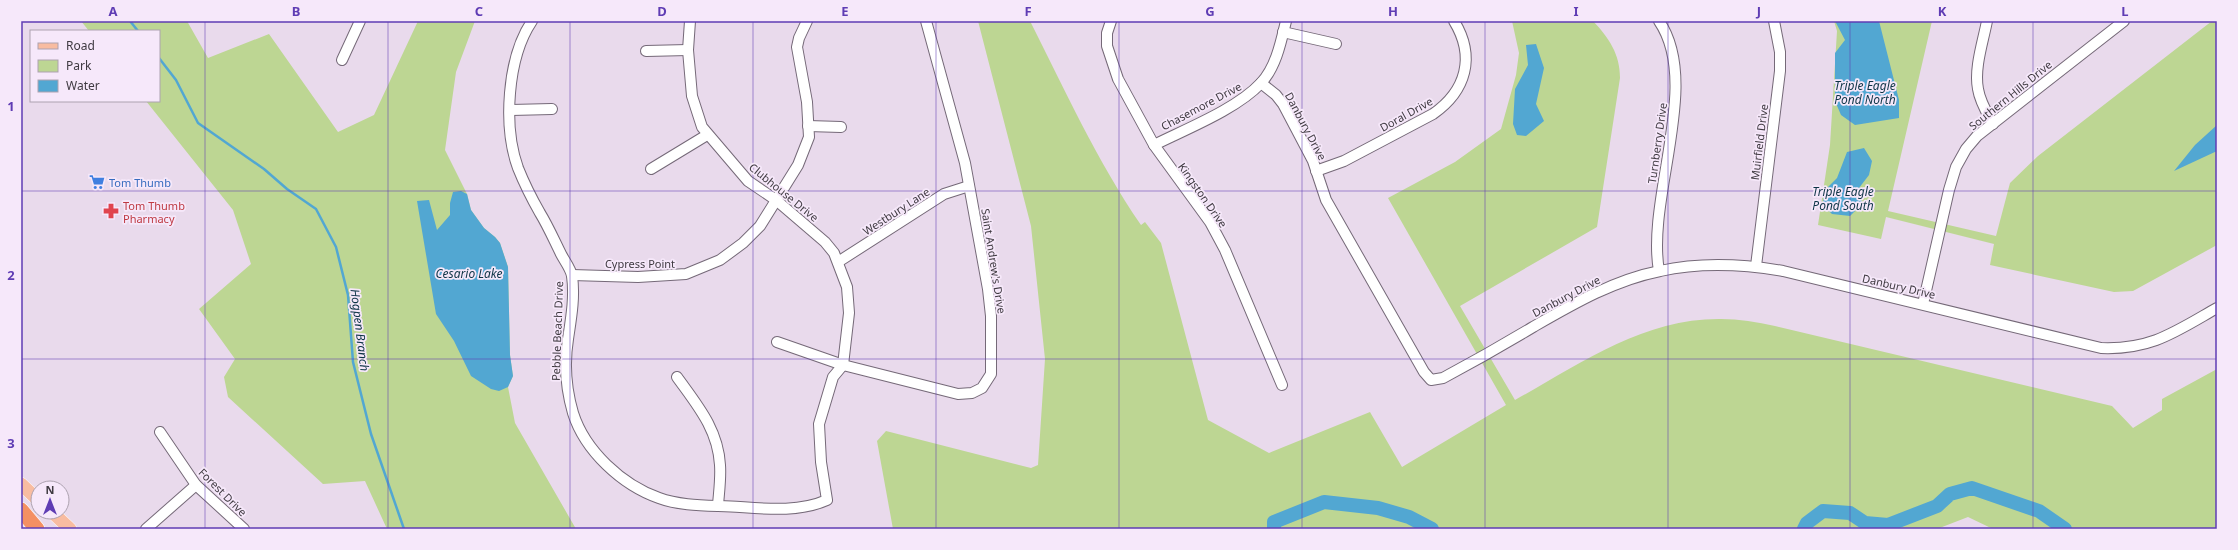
<svg xmlns="http://www.w3.org/2000/svg" width="2238" height="550" viewBox="0 0 2238 550" font-family="'Noto Sans',sans-serif">
	<style>
		.green { fill: #bdd693 }
		.water { fill: #52a7d2 }
		.lines { fill: none; stroke-linecap: round; stroke-linejoin: round }
		.stream { stroke: #52a7d2; stroke-width: 2.5 }
		.river { stroke: #52a7d2; stroke-width: 14 }
		.minor-casing { stroke: #756978; stroke-width: 12 }
		.major-casing { stroke: #fff; stroke-width: 14 }
		.highway-casing { stroke: #fff; stroke-width: 16 }
		.minor { stroke: #fff; stroke-width: 10 }
		.major { stroke: #f8bca1; stroke-width: 13 }
		.highway { stroke: #f49063; stroke-width: 15 }
		.grid { fill: none; stroke: #5f3cb4; stroke-width: 1; stroke-opacity: 0.55 }
		.labels { text-anchor: middle; dominant-baseline: central; stroke-width: 3.5; stroke-linejoin: round; paint-order: stroke }
		.street-label { font-size: 11px; fill: #3f3a41; stroke: #f6e8fa }
		.shop-label { font-size: 11px; fill: #366cbe; stroke: #f6e8fa; text-anchor: start }
		.health-label { font-size: 11px; fill: #be3a42; stroke: #f6e8fa; text-anchor: start }
		.water-label { font-size: 12px; font-style: italic; fill: #0d3446; stroke: #f6e8fa }
		.neatline { fill: none; stroke: #5f3cb4; stroke-width: 1.5 }
		.grid-label { font-size: 13px; text-anchor: middle; font-weight: bold; fill: #5f3cb4 }
	</style>
	<rect width="100%" height="100%" fill="#e9daec"/>
	<!-- green -->
	<g class="green">
		<path d="M 81,21 L 187,21 L 208,58 L 269,34 L 338,132 L 374,115 L 418,21 L 475,21 L 456,72 L 445,150 L 467,194 L 471,210 L 484,228 L 495,237 L 500,243 L 508,267 L 510,355 L 513,376 L 508,387 L 515,423 L 576,529 L 387,529 L 365,481 L 323,484 L 228,397 L 224,377 L 235,359 L 199,309 L 251,264 L 233,210 L 146,101 L 159,101 L 159,31 L 89,31 Z"/>
		<path d="M 978,21 L 1030,21 C 1065,90 1097,161 1141,225 L 1145,222 L 1161,243 L 1208,420 L 1269,453 L 1370,412 L 1402,467 L 1506,405 L 1388,198 L 1455,162 L 1501,129 L 1516,75 L 1519,53 L 1512,21 L 1593,21 C 1609,38 1620,54 1620,78 L 1597,227 L 1460,306 L 1515,400 C 1580,364 1643,318 1721,319 C 1739,319 1757,322 1775,326 L 2112,406 L 2133,428 L 2162,410 L 2162,399 L 2217,369 L 2217,529 L 1993,529 L 1968,517 L 1937,529 L 893,529 L 877,441 L 886,431 L 1031,468 L 1038,465 L 1045,359 L 1031,226 Z"/>
		<path d="M 1834,21 L 1932,21 L 1888,211 L 1996,236 L 2010,183 L 2038,156 L 2212,21 L 2217,21 L 2217,245 L 2133,291 L 2114,292 L 1990,265 L 1994,244 L 1886,217 L 1881,239 L 1818,225 L 1830,145 L 1837,31 Z"/>
	</g>
	<!-- water -->
	<g class="water">
		<path d="M 1835,21 L 1879,21 L 1899,100 L 1899,118 L 1855,125 L 1841,115 L 1835,101 L 1835,53 L 1845,40 Z"/>
		<path d="M 1536,44 L 1544,68 L 1536,104 L 1544,121 L 1526,136 L 1517,135 L 1513,124 L 1515,89 L 1528,65 L 1526,45 Z"/>
		<path d="M 2217,125 L 2217,151 L 2174,171 L 2195,145 Z"/>
		<path d="M 1864,148 L 1872,161 L 1869,175 L 1859,188 L 1862,204 L 1850,216 L 1832,214 L 1823,205 L 1824,191 L 1837,178 L 1847,152 Z"/>
		<path d="M 461,191 L 467,194 L 471,210 L 484,228 L 495,237 L 500,243 L 508,267 L 510,355 L 513,376 L 508,387 L 499,391 L 491,389 L 471,376 L 454,341 L 436,314 L 417,201 L 429,200 L 437,230 L 450,215 L 450,203 L 453,192 Z"/>
	</g>
	<g class="lines">
		<!-- stream -->
		<g class="stream">
			<path d="M 130,21 L 138,31"/>
			<path d="M 159,58 L 176,80 L 198,123 L 264,169 L 287,189 L 316,209 L 336,247 L 348,295 L 353,362 L 371,434 L 404,529"/>
		</g>
		<!-- river -->
		<g class="river">
			<path d="M 1274,529 L 1274,522 L 1324,502 L 1378,508 L 1409,517 L 1432,529"/>
			<path d="M 1804,529 L 1807,523 L 1823,511 L 1850,513 L 1865,523 L 1888,525 L 1937,506 L 1950,494 L 1972,488 L 2039,511 L 2065,529"/>
		</g>
		<defs>
			<g id="minor">
				<path d="M 532,21 C 507,58 503,127 518,168 C 524,183 532,199 540,213 C 548,226 554,240 561,254 C 564,260 571,269 572,276 C 575,297 571,319 568,339 C 564,364 566,389 573,413 C 585,451 622,485 659,498 C 683,507 714,505 740,507 C 768,509 800,512 827,500 L 821,462 L 819,424 L 833,377 L 843,365 L 849,313 L 847,287 L 834,253 L 825,242 L 776,200 L 748,181 L 702,127 L 692,96 L 688,50 L 690,21"/>
				<path d="M 1111,21 L 1107,33 L 1107,46 L 1118,79 L 1154,145 L 1210,222 L 1225,250 L 1282,385"/>
				<path d="M 1987,21 C 1983,42 1974,68 1978,89 C 1980,102 1987,113 1993,124"/>
				<path d="M 1283,32 L 1336,44"/>
				<path d="M 646,51 L 688,50"/>
				<path d="M 342,60 L 360,21"/>
				<path d="M 1261,83 L 1276,95 L 1283,104 L 1313,161 L 1326,200 L 1424,372 L 1431,380 L 1443,378 C 1473,362 1503,345 1533,327 C 1573,304 1614,280 1660,271 C 1701,262 1742,264 1783,271 L 2101,348 C 2151,350 2175,332 2217,308"/>
				<path d="M 511,110 L 552,109"/>
				<path d="M 808,126 L 841,127"/>
				<path d="M 1154,145 C 1186,129 1237,109 1261,83 C 1276,67 1281,42 1286,21"/>
				<path d="M 651,169 L 707,135"/>
				<path d="M 1316,171 L 1344,161 L 1433,114 C 1466,91 1476,57 1454,21"/>
				<path d="M 838,262 L 944,194 L 969,186"/>
				<path d="M 1756,266 L 1780,71 L 1780,52 L 1774,21"/>
				<path d="M 1659,271 C 1646,197 1702,84 1659,21"/>
				<path d="M 572,275 L 638,277 L 686,274 L 720,260 L 743,243 L 760,226 L 798,165 L 809,137 L 807,102 L 797,47 L 799,38 L 807,21"/>
				<path d="M 1923,304 L 1949,190 L 1956,167 L 1966,149 L 1977,136 L 2124,21"/>
				<path d="M 777,342 L 843,365 L 958,394 L 972,393 L 982,388 L 991,374 L 991,316 L 988,289 L 965,163 L 926,21"/>
				<path d="M 677,377 C 697,405 718,429 720,465 C 721,478 719,492 718,505"/>
				<path d="M 160,432 L 196,485 L 244,529"/>
				<path d="M 146,529 L 196,485"/>
			</g>
			<g id="major">
				<path d="M 21,484 L 38,500"/>
				<path d="M 52,512 L 70,529"/>
			</g>
			<path id="highway" d="M 21,510 L 37,529"/>
		</defs>
		<!-- minor casing -->
		<use href="#minor" class="minor-casing"/>
		<!-- major casing -->
		<use href="#major" class="major-casing"/>
		<!-- highway casing -->
		<use href="#highway" class="highway-casing"/>
		<!-- minor -->
		<use href="#minor" class="minor"/>
		<!-- major -->
		<use href="#major" class="major"/>
		<!-- highway -->
		<use href="#highway" class="highway"/>
	</g>
	<!-- grid -->
	<path class="grid" d="M 205,21 L 205,529M 388,21 L 388,529M 570,21 L 570,529M 753,21 L 753,529M 936,21 L 936,529M 1119,21 L 1119,529M 1302,21 L 1302,529M 1485,21 L 1485,529M 1668,21 L 1668,529M 1850,21 L 1850,529M 2033,21 L 2033,529M 21,191 L 2217,191M 21,359 L 2217,359"/>
	<!-- icons -->
	<defs>
		<symbol id="supermarket-bare" viewBox="-9 -9 18 18"><path d="M-6-5.5h2.5l.6 2H6L4.5 2H-2.5L-4.4-4H-6ZM-1.5 3.2a1.3 1.3 0 1 0 .1 0ZM3 3.2a1.3 1.3 0 1 0 .1 0Z" fill="#3f7fe0" stroke="#f6e8fa" stroke-width="2.5" paint-order="stroke"/></symbol>
		<symbol id="pharmacy-bare" viewBox="-9 -9 18 18"><path d="M-2-6h4v4h4v4h-4v4h-4v-4h-4v-4h4Z" fill="#e0444e" stroke="#f6e8fa" stroke-width="2.5" paint-order="stroke"/></symbol>
	</defs>
	<g fill-rule="evenodd">
		<use href="#supermarket-bare" x="86" y="171" width="22" height="22"/>
		<use href="#pharmacy-bare" x="100" y="200" width="22" height="22"/>
	</g>
	<g class="labels">
		<!-- street labels -->
		<g class="street-label">
			<text transform="translate(2010 95) rotate(-39)">Southern Hills Drive</text>
			<text transform="translate(1201 106) rotate(-28)">Chasemore Drive</text>
			<text transform="translate(1406 114) rotate(-29)">Doral Drive</text>
			<text transform="translate(1306 126) rotate(62)">Danbury Drive</text>
			<text transform="translate(1759 142) rotate(-83)">Muirfield Drive</text>
			<text transform="translate(1657 143) rotate(-82)">Turnberry Drive</text>
			<text transform="translate(784 192) rotate(39)">Clubhouse Drive</text>
			<text transform="translate(1203 195) rotate(55)">Kingston Drive</text>
			<text transform="translate(896 211) rotate(-33)">Westbury Lane</text>
			<text transform="translate(994 261) rotate(81)">Saint Andrew's Drive</text>
			<text x="640" y="263">Cypress Point</text>
			<text transform="translate(1899 286) rotate(13)">Danbury Drive</text>
			<text transform="translate(1566 296) rotate(-28)">Danbury Drive</text>
			<text transform="translate(557 331) rotate(-88)">Pebble Beach Drive</text>
			<text transform="translate(223 492) rotate(45)">Forest Drive</text>
		</g>
		<!-- shop labels -->
		<g class="shop-label">
			<text x="109" y="182">Tom Thumb</text>
		</g>
		<!-- health labels -->
		<g class="health-label">
			<text x="123" y="205">Tom Thumb<tspan x="123" dy="13">Pharmacy</tspan></text>
		</g>
		<!-- water labels -->
		<g class="water-label">
			<text x="1865" y="85">Triple Eagle<tspan x="1865" dy="14">Pond North</tspan></text>
			<text x="1843" y="191">Triple Eagle<tspan x="1843" dy="14">Pond South</tspan></text>
			<text x="469" y="273">Cesario Lake</text>
			<text transform="translate(360 330) rotate(83)">Hogpen Branch</text>
		</g>
	</g>
	<!-- border -->
	<rect width="2238" height="550" fill="none" stroke="#f6e8fa" stroke-width="44"/>
	<!-- legend -->
	<rect x="30" y="30" width="130" height="72" fill="#f6e8fa" stroke="#ada2b0"/>
	<rect x="38" y="43" width="20" height="6" fill="#f8bca1" stroke="#ada2b0"/>
	<text x="66" y="50" font-size="12" fill="#3f3a41">Road</text>
	<rect x="38" y="60" width="20" height="12" fill="#bdd693" stroke="#ada2b0"/>
	<text x="66" y="70" font-size="12" fill="#3f3a41">Park</text>
	<rect x="38" y="80" width="20" height="12" fill="#52a7d2" stroke="#ada2b0"/>
	<text x="66" y="90" font-size="12" fill="#3f3a41">Water</text>
	<!-- north arrow -->
	<g transform="translate(50 500)"><circle r="19" fill="#f6e8fa" stroke="#ada2b0"/>
	<path d="M0-3L7 15L0 10L-7 15Z" fill="#5f3cb4"/>
	<text y="-6" font-size="11" font-weight="bold" text-anchor="middle" fill="#3f3a41">N</text>
	</g>
	<rect x="22" y="22" width="2194" height="506" class="neatline"/>
	<g class="grid-label">
		<text x="113" y="16">A</text>
		<text x="296" y="16">B</text>
		<text x="479" y="16">C</text>
		<text x="662" y="16">D</text>
		<text x="845" y="16">E</text>
		<text x="1028" y="16">F</text>
		<text x="1210" y="16">G</text>
		<text x="1393" y="16">H</text>
		<text x="1576" y="16">I</text>
		<text x="1759" y="16">J</text>
		<text x="1942" y="16">K</text>
		<text x="2125" y="16">L</text>
		<text x="11" y="111">1</text>
		<text x="11" y="280">2</text>
		<text x="11" y="448">3</text>
	</g>
</svg>
